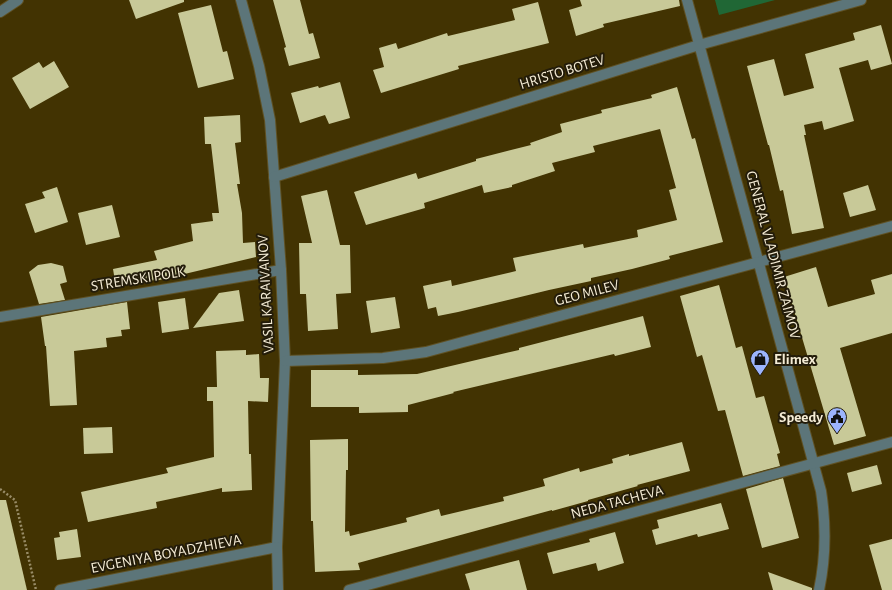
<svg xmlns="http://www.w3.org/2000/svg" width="892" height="590" viewBox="0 0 892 590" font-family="'Alegreya Sans',sans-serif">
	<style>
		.green { fill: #206735 }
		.building { fill: #c8c998 }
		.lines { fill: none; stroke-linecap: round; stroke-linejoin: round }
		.minor-casing { stroke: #5f5124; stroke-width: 12 }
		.path { stroke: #988c67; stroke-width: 2.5; stroke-dasharray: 2 2; stroke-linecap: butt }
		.minor { stroke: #5c7579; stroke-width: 10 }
		.labels { text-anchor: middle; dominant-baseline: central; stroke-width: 4; stroke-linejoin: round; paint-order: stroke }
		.street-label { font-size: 15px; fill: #f5ecd5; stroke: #231c0a }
		.poi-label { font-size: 15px; font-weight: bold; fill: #f5ecd5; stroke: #231c0a; text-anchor: start }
	</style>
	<rect width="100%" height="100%" fill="#423302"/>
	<!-- green -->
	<path class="green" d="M 715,0 L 775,0 L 719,15 Z"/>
	<!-- building -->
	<g class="building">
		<path d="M 129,0 L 184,0 L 184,2 L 136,19 Z"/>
		<path d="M 273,0 L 300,0 L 309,34 L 313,33 L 320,58 L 289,66 L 284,48 L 286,47 Z"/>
		<path d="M 580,0 L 679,0 L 680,6 L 603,24 L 604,27 L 576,36 L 569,10 L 582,6 Z"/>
		<path d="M 538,2 L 549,43 L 458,66 L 459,69 L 381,93 L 373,70 L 384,67 L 379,48 L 396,43 L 398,49 L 447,33 L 448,36 L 515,20 L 512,9 Z"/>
		<path d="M 211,5 L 223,52 L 227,51 L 234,79 L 198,88 L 178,13 Z"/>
		<path d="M 881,25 L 892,64 L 871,70 L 868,60 L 839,68 L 854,121 L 824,130 L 822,121 L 804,125 L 806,135 L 804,135 L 824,228 L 792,234 L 783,190 L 780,191 L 769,145 L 768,145 L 747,66 L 774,59 L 784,96 L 814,88 L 805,54 L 855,40 L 853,33 Z"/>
		<path d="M 54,61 L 69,87 L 30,109 L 12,78 L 39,62 L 43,68 Z"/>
		<path d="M 340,82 L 350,118 L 329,124 L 325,115 L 300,123 L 291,93 L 318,86 L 319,88 Z"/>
		<path d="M 677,87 L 692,139 L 695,138 L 723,242 L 669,256 L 670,259 L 632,269 L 591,278 L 591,281 L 549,290 L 458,312 L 438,316 L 436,307 L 428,309 L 423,286 L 451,280 L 452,286 L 516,271 L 513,258 L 583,244 L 584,248 L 638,237 L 637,230 L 677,220 L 669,190 L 676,188 L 660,129 L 593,146 L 595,152 L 552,163 L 555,171 L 512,185 L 512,187 L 484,193 L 482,185 L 424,203 L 425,208 L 366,225 L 354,192 L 416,173 L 418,179 L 476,161 L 476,159 L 531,145 L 530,143 L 562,132 L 560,124 L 602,113 L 601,110 L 652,98 L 651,95 Z"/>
		<path d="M 240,115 L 241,142 L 235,143 L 240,184 L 237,184 L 242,213 L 243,243 L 255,242 L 256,257 L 155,281 L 155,280 L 116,287 L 113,269 L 157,260 L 154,251 L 193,241 L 191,224 L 213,221 L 212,213 L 219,213 L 211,144 L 205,144 L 204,117 Z"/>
		<path d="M 868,185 L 876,210 L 850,217 L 843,193 Z"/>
		<path d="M 57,187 L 68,222 L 35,233 L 25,204 L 45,198 L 42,192 Z"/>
		<path d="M 327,190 L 340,245 L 350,245 L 351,293 L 336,294 L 338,329 L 308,331 L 306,294 L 300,294 L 299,243 L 312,243 L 301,196 Z"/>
		<path d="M 112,205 L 120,237 L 86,245 L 78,213 Z"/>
		<path d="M 51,263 L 63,266 L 67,282 L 60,284 L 65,300 L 39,304 L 29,272 L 38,265 Z"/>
		<path d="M 816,267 L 828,307 L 875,294 L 871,280 L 892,274 L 892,333 L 840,348 L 866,436 L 834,445 L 784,277 Z"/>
		<path d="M 719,285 L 736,348 L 742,346 L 756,398 L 764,396 L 780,453 L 777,454 L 780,466 L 743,476 L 725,410 L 718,411 L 702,355 L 697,357 L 680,296 Z"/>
		<path d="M 239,290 L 244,321 L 193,328 L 219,293 Z"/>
		<path d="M 395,297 L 400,328 L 371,333 L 366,301 Z"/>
		<path d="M 185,298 L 189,329 L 162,333 L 158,302 Z"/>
		<path d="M 127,302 L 130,329 L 121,330 L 122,336 L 106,338 L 107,347 L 74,351 L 77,405 L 50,406 L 46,346 L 45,346 L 41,317 Z"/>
		<path d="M 643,316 L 651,347 L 615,356 L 614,354 L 453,392 L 454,393 L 408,405 L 408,412 L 359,413 L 359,407 L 311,407 L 311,370 L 358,370 L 358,375 L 417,374 L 519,350 L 519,348 Z"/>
		<path d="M 246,350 L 246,355 L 259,354 L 260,378 L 269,378 L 268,402 L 248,401 L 249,454 L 251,454 L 252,490 L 222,492 L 222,488 L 156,502 L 157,508 L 88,522 L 81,492 L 168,473 L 166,468 L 214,457 L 213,401 L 207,401 L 207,387 L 217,387 L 216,351 Z"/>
		<path d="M 112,427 L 113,453 L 84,454 L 83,428 Z"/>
		<path d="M 348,439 L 348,470 L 346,470 L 345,532 L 349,531 L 350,536 L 407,522 L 406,518 L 439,509 L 441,516 L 504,501 L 503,497 L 545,486 L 543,479 L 579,468 L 580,472 L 613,463 L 612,459 L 629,454 L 629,456 L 682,442 L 690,471 L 637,485 L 638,486 L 588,500 L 588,501 L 552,511 L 552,510 L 358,563 L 360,570 L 315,572 L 313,521 L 311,521 L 310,440 Z"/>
		<path d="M 877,465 L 882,484 L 852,492 L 847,473 Z"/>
		<path d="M 783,478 L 799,538 L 762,548 L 746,489 Z"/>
		<path d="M 0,500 L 6,500 L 27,590 L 0,590 Z"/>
		<path d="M 721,503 L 729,529 L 698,537 L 697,534 L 656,545 L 652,530 L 659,528 L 657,520 Z"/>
		<path d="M 77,529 L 81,557 L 57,560 L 54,538 L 60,537 L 59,532 Z"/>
		<path d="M 615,532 L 624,563 L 598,571 L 596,563 L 553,574 L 547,553 L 590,542 L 589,539 Z"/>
		<path d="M 892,539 L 892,590 L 882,590 L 869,545 Z"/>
		<path d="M 519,560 L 527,590 L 470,590 L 465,574 Z"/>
		<path d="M 768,572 L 812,588 L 812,590 L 773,590 Z"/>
	</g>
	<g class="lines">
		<defs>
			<g id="minor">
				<path d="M 241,0 L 259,66 L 270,120 L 281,270 L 285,361 L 277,547 L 278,590"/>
				<path d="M 687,0 L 821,491 C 826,524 826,557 819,590"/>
				<path d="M 0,12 L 18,0"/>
				<path d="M 274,177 L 699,45 L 861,0"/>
				<path d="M 0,317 L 281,270"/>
				<path d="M 285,361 L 383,358 L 426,352 L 892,226"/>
				<path d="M 60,590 L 277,547"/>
				<path d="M 349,590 L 892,442"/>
			</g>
		</defs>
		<!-- minor casing -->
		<use href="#minor" class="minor-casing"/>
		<!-- path -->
		<path class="path" d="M 0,489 L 15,500 L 36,590"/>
		<!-- minor -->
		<use href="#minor" class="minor"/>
	</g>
	<!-- icons -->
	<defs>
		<symbol id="shop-pin" viewBox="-11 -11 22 30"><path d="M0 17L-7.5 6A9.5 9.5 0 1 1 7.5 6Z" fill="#9cb4fd" stroke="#231c0a"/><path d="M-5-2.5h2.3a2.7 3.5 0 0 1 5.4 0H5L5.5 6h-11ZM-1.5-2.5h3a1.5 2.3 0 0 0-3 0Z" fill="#111"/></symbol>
		<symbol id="civic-pin" viewBox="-11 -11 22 30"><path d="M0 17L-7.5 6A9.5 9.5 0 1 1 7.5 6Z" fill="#9cb4fd" stroke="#231c0a"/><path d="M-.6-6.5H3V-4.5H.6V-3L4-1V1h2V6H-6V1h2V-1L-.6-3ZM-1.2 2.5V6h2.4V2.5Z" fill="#111"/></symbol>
	</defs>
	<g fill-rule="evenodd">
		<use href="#shop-pin" x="749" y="348" width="22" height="30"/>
		<use href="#civic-pin" x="826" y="406" width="22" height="30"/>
	</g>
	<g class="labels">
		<!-- street labels -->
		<g class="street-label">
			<text transform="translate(562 72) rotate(-17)">HRISTO BOTEV</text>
			<text transform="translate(773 255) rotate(75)">GENERAL VLADIMIR ZAIMOV</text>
			<text transform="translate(138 279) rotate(-9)">STREMSKI POLK</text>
			<text transform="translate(587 293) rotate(-15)">GEO MILEV</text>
			<text transform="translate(266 294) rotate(-93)">VASIL KARAIVANOV</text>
			<text transform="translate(617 502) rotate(-15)">NEDA TACHEVA</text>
			<text transform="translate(166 554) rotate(-11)">EVGENIYA BOYADZHIEVA</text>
		</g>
		<!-- poi labels -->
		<g class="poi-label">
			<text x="774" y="359">Elimex</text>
			<text x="823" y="417" text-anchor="end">Speedy</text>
		</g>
	</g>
</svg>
